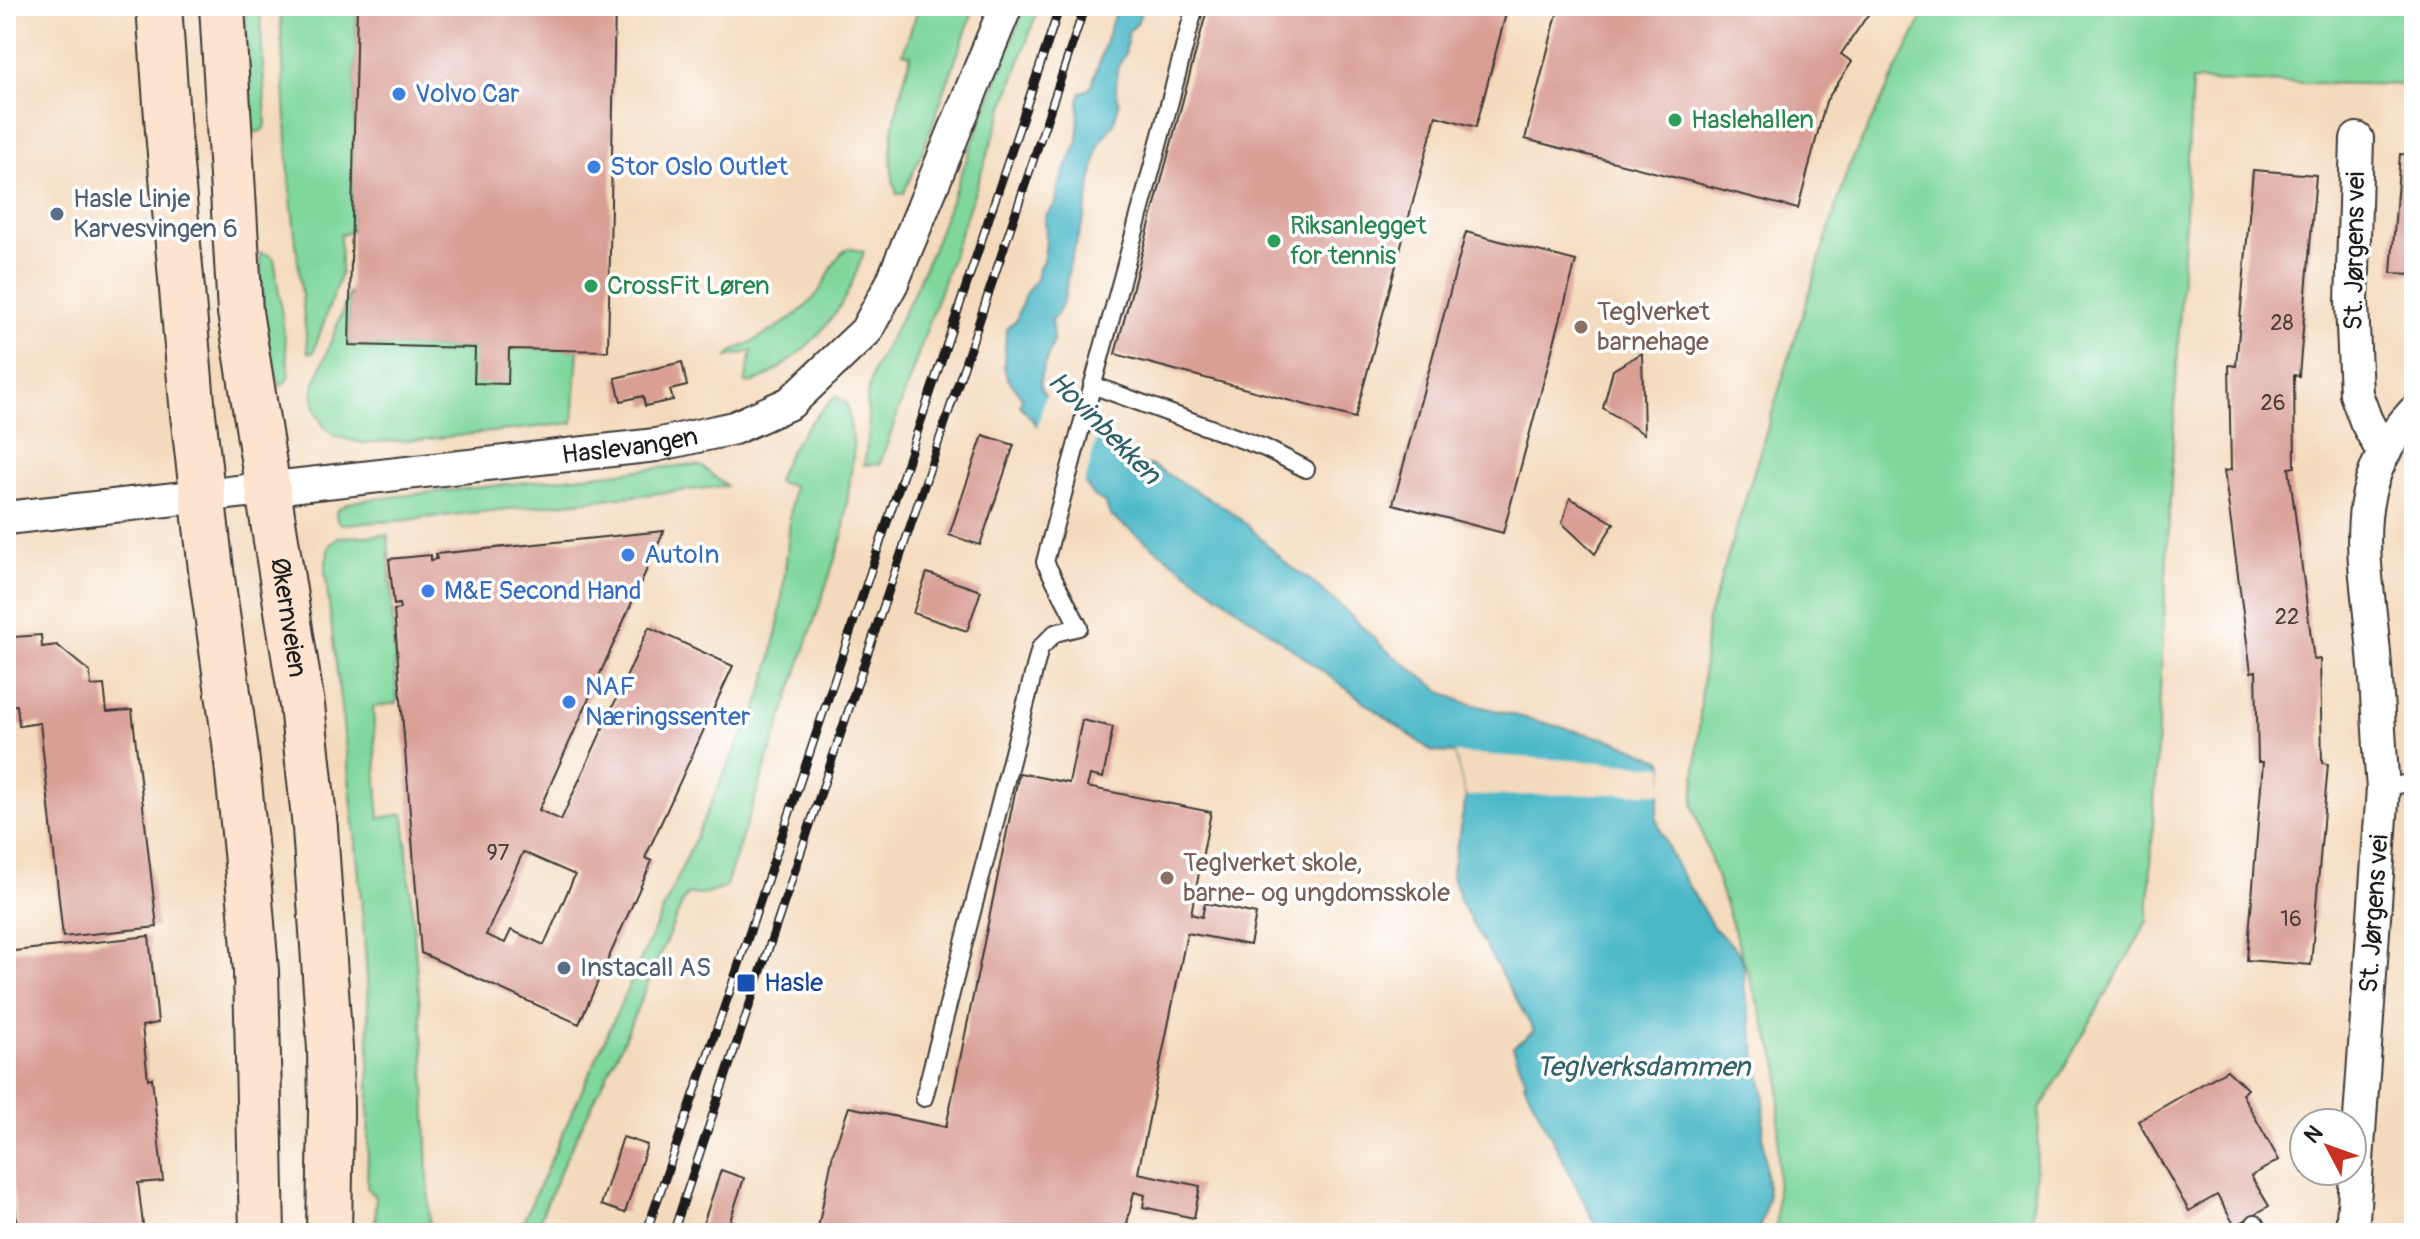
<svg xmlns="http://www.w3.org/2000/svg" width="2420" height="1239" viewBox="0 0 2420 1239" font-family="Pangolin,sans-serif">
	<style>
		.green { fill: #7fd79c; stroke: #4e7a5c; stroke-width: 2 }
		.water { fill: #4cb8c8; stroke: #346a72; stroke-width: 2 }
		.pier { fill: #f4dabc }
		.building { fill: #d99f95; fill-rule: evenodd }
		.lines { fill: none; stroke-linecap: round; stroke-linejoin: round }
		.service-casing { stroke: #3c3834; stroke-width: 20 }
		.minor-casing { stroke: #3c3834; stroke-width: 36 }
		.secondary-casing { stroke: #3c3834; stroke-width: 48 }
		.service { stroke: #fff; stroke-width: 16 }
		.minor { stroke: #fff; stroke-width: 32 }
		.secondary { stroke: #fde4d0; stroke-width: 44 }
		.rail-casing { stroke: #1c1c1c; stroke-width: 9 }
		.rail { stroke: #fff; stroke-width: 6; stroke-dasharray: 18; stroke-linecap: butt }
		.shop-dot { fill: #3f7fe0; stroke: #fff; stroke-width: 3 }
		.leisure-dot { fill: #2e9e5b; stroke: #fff; stroke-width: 3 }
		.service-dot { fill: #5c6f8a; stroke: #fff; stroke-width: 3 }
		.education-dot { fill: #8d6e63; stroke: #fff; stroke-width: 3 }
		.transit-dot { fill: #1a4fb4; stroke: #fff; stroke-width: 3 }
		.labels { text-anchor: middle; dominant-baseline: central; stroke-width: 7; stroke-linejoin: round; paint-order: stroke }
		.number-label { font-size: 22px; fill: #4b3d3a }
		.shop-label { font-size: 26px; fill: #366cbe; stroke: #fff; text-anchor: start }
		.leisure-label { font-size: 26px; fill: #27864d; stroke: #fff; text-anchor: start }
		.service-label { font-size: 26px; fill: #4e5e75; stroke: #fff; text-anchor: start }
		.street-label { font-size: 26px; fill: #1c1c1c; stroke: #fff }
		.education-label { font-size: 26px; fill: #785e54; stroke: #fff; text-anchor: start }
		.transit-label { font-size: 26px; fill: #164399; stroke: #fff; text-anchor: start }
		.water-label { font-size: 28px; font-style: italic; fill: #326269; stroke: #fff }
	</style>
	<rect width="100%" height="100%" fill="#fff"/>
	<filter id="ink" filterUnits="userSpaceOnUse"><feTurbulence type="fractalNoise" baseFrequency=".0125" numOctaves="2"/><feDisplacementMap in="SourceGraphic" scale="16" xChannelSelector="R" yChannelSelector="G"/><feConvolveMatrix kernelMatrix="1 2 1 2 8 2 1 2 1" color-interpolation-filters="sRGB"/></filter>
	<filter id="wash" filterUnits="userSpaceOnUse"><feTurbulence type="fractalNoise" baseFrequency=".006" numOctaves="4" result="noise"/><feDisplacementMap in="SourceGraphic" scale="32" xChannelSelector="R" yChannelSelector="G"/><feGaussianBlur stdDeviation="1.8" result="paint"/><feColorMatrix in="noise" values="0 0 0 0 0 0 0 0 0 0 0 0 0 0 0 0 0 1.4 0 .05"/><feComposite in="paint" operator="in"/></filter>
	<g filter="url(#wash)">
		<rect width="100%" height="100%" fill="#f4dabc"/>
		<!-- green -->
		<g class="green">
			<path d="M 245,6 L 260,6 L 266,124 L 265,128 L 259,132 L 250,131 Z"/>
			<path d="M 280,6 L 357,6 L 352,231 L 340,235 L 341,273 L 313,353 L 308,353 L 289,179 Z"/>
			<path d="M 919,6 L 975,6 L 922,153 L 903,194 L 897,194 C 882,153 900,95 911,55 L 903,53 Z"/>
			<path d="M 1025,6 L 1039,6 L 880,464 L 864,465 L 869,430 L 867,398 L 873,371 L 911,299 L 932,250 Z"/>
			<path d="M 1928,6 L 2414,6 L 2414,85 L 2192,81 L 2148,921 L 2040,1110 L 2031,1233 L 1776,1233 L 1780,1070 L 1693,806 L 1707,623 L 1848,168 Z"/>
			<path d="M 848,248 L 864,252 C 856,274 848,296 834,315 C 819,337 772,383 745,383 L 752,351 L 728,357 L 732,352 C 761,337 801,318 820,290 C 830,275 833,258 848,248 Z"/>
			<path d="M 260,253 C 268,254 273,254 275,263 L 289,371 L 288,379 L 280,386 C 264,343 262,299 260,253 Z"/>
			<path d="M 350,291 L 349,345 L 578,350 L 573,423 L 429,439 L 362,443 L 334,436 L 323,425 L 315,409 L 313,389 Z"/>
			<path d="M 836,396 L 847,404 L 854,447 L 843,535 L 725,888 L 703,895 L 689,894 L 684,899 L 621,1046 L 564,1162 L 534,1233 L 518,1233 L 734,752 C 742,736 754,720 759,702 C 783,633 786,558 793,486 L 777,482 C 787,447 810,421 836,396 Z"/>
			<path d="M 686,465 L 701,466 L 726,486 L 396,521 L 342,524 L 337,520 L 336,512 C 347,498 372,500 389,497 Z"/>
			<path d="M 388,535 L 397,703 L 373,707 L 379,818 L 404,814 L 424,1056 L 430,1233 L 376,1233 L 375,1197 L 367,1188 C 369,1113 371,1037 366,963 C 357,832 340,701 325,570 L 329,546 L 338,537 Z"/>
		</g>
		<!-- water -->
		<path class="water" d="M 1117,6 L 1143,6 L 1137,24 L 1128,32 L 1125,55 L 1117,69 L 1116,91 L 1119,103 L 1114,123 L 1099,144 L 1084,219 L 1070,262 L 1065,296 L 1058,313 L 1051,321 C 1052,327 1053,335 1053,341 C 1050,359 1033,377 1044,394 L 1116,454 L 1132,462 L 1153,466 L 1227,509 L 1247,525 L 1288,565 L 1309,579 L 1346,611 L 1386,650 L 1444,693 L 1463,702 L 1619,742 L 1663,761 L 1664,766 L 1656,818 L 1663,836 L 1676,865 L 1713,927 L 1735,948 L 1741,956 L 1744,967 L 1745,992 L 1764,1096 L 1763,1135 L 1768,1198 L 1758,1233 L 1600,1233 L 1524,1083 L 1526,1081 L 1513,1047 L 1534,1031 L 1458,898 L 1460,895 L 1451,876 L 1466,796 L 1455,753 L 1433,752 L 1111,516 L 1104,502 L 1092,495 L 1087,486 L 1020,405 L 1022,398 L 1007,377 L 1004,367 L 1006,333 L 1008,327 L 1016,321 L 1025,294 L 1036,279 L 1039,268 L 1043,262 L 1046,242 L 1045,217 L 1056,203 L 1058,187 L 1078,141 L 1079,98 L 1081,92 L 1089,89 L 1092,84 Z"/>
		<!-- pier -->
		<g class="pier">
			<path d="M 1047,391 L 1097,437 L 1084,485 L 1036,431 Z"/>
			<path d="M 1455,753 L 1664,766 L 1661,793 L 1466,796 Z"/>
		</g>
		<g id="blocks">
			<!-- building -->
			<g class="building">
				<path d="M 357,6 L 615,6 L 608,351 L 509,349 L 508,384 L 474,383 L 475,348 L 349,345 Z"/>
				<path d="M 1208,6 L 1508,6 L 1476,127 L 1436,116 L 1355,418 L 1115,354 Z"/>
				<path d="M 1559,6 L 1874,6 L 1841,54 L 1852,62 L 1826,101 L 1798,209 L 1525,139 Z"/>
				<path d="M 2400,154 L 2414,155 L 2414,274 L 2391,273 Z"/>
				<path d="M 2253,170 L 2316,175 L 2299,376 L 2294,375 L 2295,467 L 2289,468 L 2314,660 L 2320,659 L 2322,763 L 2328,764 L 2311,965 L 2247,960 L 2263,762 L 2258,762 L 2256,671 L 2251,672 L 2224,471 L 2231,470 L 2229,365 L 2236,366 Z"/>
				<path d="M 1466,232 L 1576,261 L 1503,533 L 1393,504 Z"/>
				<path d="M 1642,353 L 1644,434 L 1603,408 L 1613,370 Z"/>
				<path d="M 682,362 L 687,386 L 670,390 L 673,400 L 645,406 L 643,396 L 621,401 L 615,378 Z"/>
				<path d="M 983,435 L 1014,445 L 980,545 L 949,535 Z"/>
				<path d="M 1570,498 L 1614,523 L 1595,554 L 1562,523 Z"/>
				<path d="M 664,531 L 539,810 L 561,820 L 649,627 L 733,666 L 645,858 L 652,861 L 579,1024 L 421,953 L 394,610 L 400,609 L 399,604 L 394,605 L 389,559 L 431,555 L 431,560 L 437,559 L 436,554 ZM 523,852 L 575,875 L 544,945 L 511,930 L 505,943 L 486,935 Z"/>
				<path d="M 927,573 L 981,591 L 967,631 L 913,613 Z"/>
				<path d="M 11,611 L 14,637 L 41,635 L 42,647 L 57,645 L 90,672 L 91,686 L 104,685 L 107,712 L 132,710 L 157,927 L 63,937 L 40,723 L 19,726 L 17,705 L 6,706 L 6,612 Z"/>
				<path d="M 1082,720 L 1113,727 L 1103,778 L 1090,775 L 1087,787 L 1211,812 L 1191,914 L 1202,917 L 1205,903 L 1256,914 L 1250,945 L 1187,933 L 1138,1173 L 1200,1186 L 1194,1218 L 1143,1207 L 1145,1195 L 1134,1192 L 1125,1233 L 817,1233 L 833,1153 L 849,1107 L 946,1127 L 1019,773 L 1069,783 Z"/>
				<path d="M 149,936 L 158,1023 L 142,1026 L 148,1079 L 152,1078 L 163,1181 L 138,1183 L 144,1233 L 18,1233 L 6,1120 L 6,952 Z"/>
				<path d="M 2227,1070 L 2247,1089 L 2242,1094 L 2279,1160 L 2251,1176 L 2269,1206 L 2235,1226 L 2217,1195 L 2189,1211 L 2138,1121 Z"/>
				<path d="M 623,1137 L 647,1145 L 625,1213 L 601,1205 Z"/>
				<path d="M 721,1170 L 744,1178 L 726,1233 L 700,1233 Z"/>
			</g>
		</g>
	</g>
	<g filter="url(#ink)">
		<use href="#blocks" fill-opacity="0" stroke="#3c3834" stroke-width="2"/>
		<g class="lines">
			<defs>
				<g id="service">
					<path d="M 1092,385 L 1265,448 L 1306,469"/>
					<path d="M 2383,788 L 2414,782"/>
					<path d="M 924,1098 L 1040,648 L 1055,633 L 1079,627 L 1045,562 C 1094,376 1147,192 1195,6"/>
					<path d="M 2255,1223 L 2262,1233"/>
				</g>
				<g id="minor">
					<path d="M 2357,139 L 2352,303 L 2356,394 L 2366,421 L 2383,452"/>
					<path id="s1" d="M 6,518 L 656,445 L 734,428 L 790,403 L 866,331 L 892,283 L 1006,6"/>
					<path id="s2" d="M 2352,1233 L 2383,788 C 2379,744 2378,699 2374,654 C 2367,563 2342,487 2414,412"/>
				</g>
				<g id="secondary">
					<path d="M 159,6 L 168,131 L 193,414 L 212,578 L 235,743 L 246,852 L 256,971 L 262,1233"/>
					<path id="s3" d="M 222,6 L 240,312 L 302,705 L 315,828 L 330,1049 L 331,1112 L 329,1233"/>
				</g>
			</defs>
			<!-- service casing -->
			<use href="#service" class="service-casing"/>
			<!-- minor casing -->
			<use href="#minor" class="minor-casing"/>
			<!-- secondary casing -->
			<use href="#secondary" class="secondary-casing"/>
			<!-- service -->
			<use href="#service" class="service"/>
			<!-- minor -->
			<use href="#minor" class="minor"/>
			<!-- secondary -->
			<use href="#secondary" class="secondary"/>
			<defs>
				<g id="rail">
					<path d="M 646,1233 L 734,979 L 1060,6"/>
					<path d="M 673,1233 L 1085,6"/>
				</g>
			</defs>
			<!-- rail casing -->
			<use href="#rail" class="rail-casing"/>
			<!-- rail -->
			<use href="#rail" class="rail"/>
		</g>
	</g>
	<!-- markers -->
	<g class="shop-dot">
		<circle cx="399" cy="94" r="8"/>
		<circle cx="594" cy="167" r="8"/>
		<circle cx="628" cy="555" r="8"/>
		<circle cx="428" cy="591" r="8"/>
		<circle cx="569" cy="702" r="8"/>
	</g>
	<g class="leisure-dot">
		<circle cx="1675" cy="120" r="8"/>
		<circle cx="1274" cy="241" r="8"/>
		<circle cx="591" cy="286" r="8"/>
	</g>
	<g class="service-dot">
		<circle cx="57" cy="214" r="8"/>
		<circle cx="564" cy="968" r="8"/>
	</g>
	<g class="education-dot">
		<circle cx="1581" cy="327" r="8"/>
		<circle cx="1167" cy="878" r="8"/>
	</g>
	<rect class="transit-dot" x="736" y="973" width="20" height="20" rx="4"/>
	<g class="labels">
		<!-- number labels -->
		<g class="number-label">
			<text x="2282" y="323">28</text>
			<text x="2273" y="403">26</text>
			<text x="2287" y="617">22</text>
			<text x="498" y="853">97</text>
			<text x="2291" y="919">16</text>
		</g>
		<!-- shop labels -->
		<g class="shop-label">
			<text x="415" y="94">Volvo Car</text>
			<text x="610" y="167">Stor Oslo Outlet</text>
			<text x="644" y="555">AutoIn</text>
			<text x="444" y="591">M&amp;E Second Hand</text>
			<text x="585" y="687">NAF<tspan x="585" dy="30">Næringssenter</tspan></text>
		</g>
		<!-- leisure labels -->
		<g class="leisure-label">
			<text x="1691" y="120">Haslehallen</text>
			<text x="1290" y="226">Riksanlegget<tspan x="1290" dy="30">for tennis</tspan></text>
			<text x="607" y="286">CrossFit Løren</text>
		</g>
		<!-- service labels -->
		<g class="service-label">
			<text x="73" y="199">Hasle Linje<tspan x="73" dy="30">Karvesvingen 6</tspan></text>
			<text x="580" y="968">Instacall AS</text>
		</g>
		<!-- street labels -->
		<g class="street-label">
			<text transform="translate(2355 251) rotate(-89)">St. Jørgens vei</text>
			<text stroke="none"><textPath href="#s1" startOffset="628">Haslevangen</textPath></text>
			<text stroke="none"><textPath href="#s3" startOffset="616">Økernveien</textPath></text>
			<text stroke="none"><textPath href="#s2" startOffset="320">St. Jørgens vei</textPath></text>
		</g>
		<!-- education labels -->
		<g class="education-label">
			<text x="1597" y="312">Teglverket<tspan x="1597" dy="30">barnehage</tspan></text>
			<text x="1183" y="863">Teglverket skole,<tspan x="1183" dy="30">barne- og ungdomsskole</tspan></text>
		</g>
		<!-- transit labels -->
		<g class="transit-label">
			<text x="764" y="983">Hasle</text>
		</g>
		<!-- water labels -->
		<g class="water-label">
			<text transform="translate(1104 428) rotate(45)">Hovinbekken</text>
			<text x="1643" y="1067">Teglverksdammen</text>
		</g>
	</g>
	<!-- margin -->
	<rect width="2420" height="1239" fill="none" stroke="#fff" stroke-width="32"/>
	<!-- north arrow -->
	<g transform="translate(2328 1147) rotate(311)"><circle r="38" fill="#ffffff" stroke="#a4a4a4" stroke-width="2"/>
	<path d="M0-6L14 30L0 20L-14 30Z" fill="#c8321e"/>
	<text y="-12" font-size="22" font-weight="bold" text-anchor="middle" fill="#1c1c1c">N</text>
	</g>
</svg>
